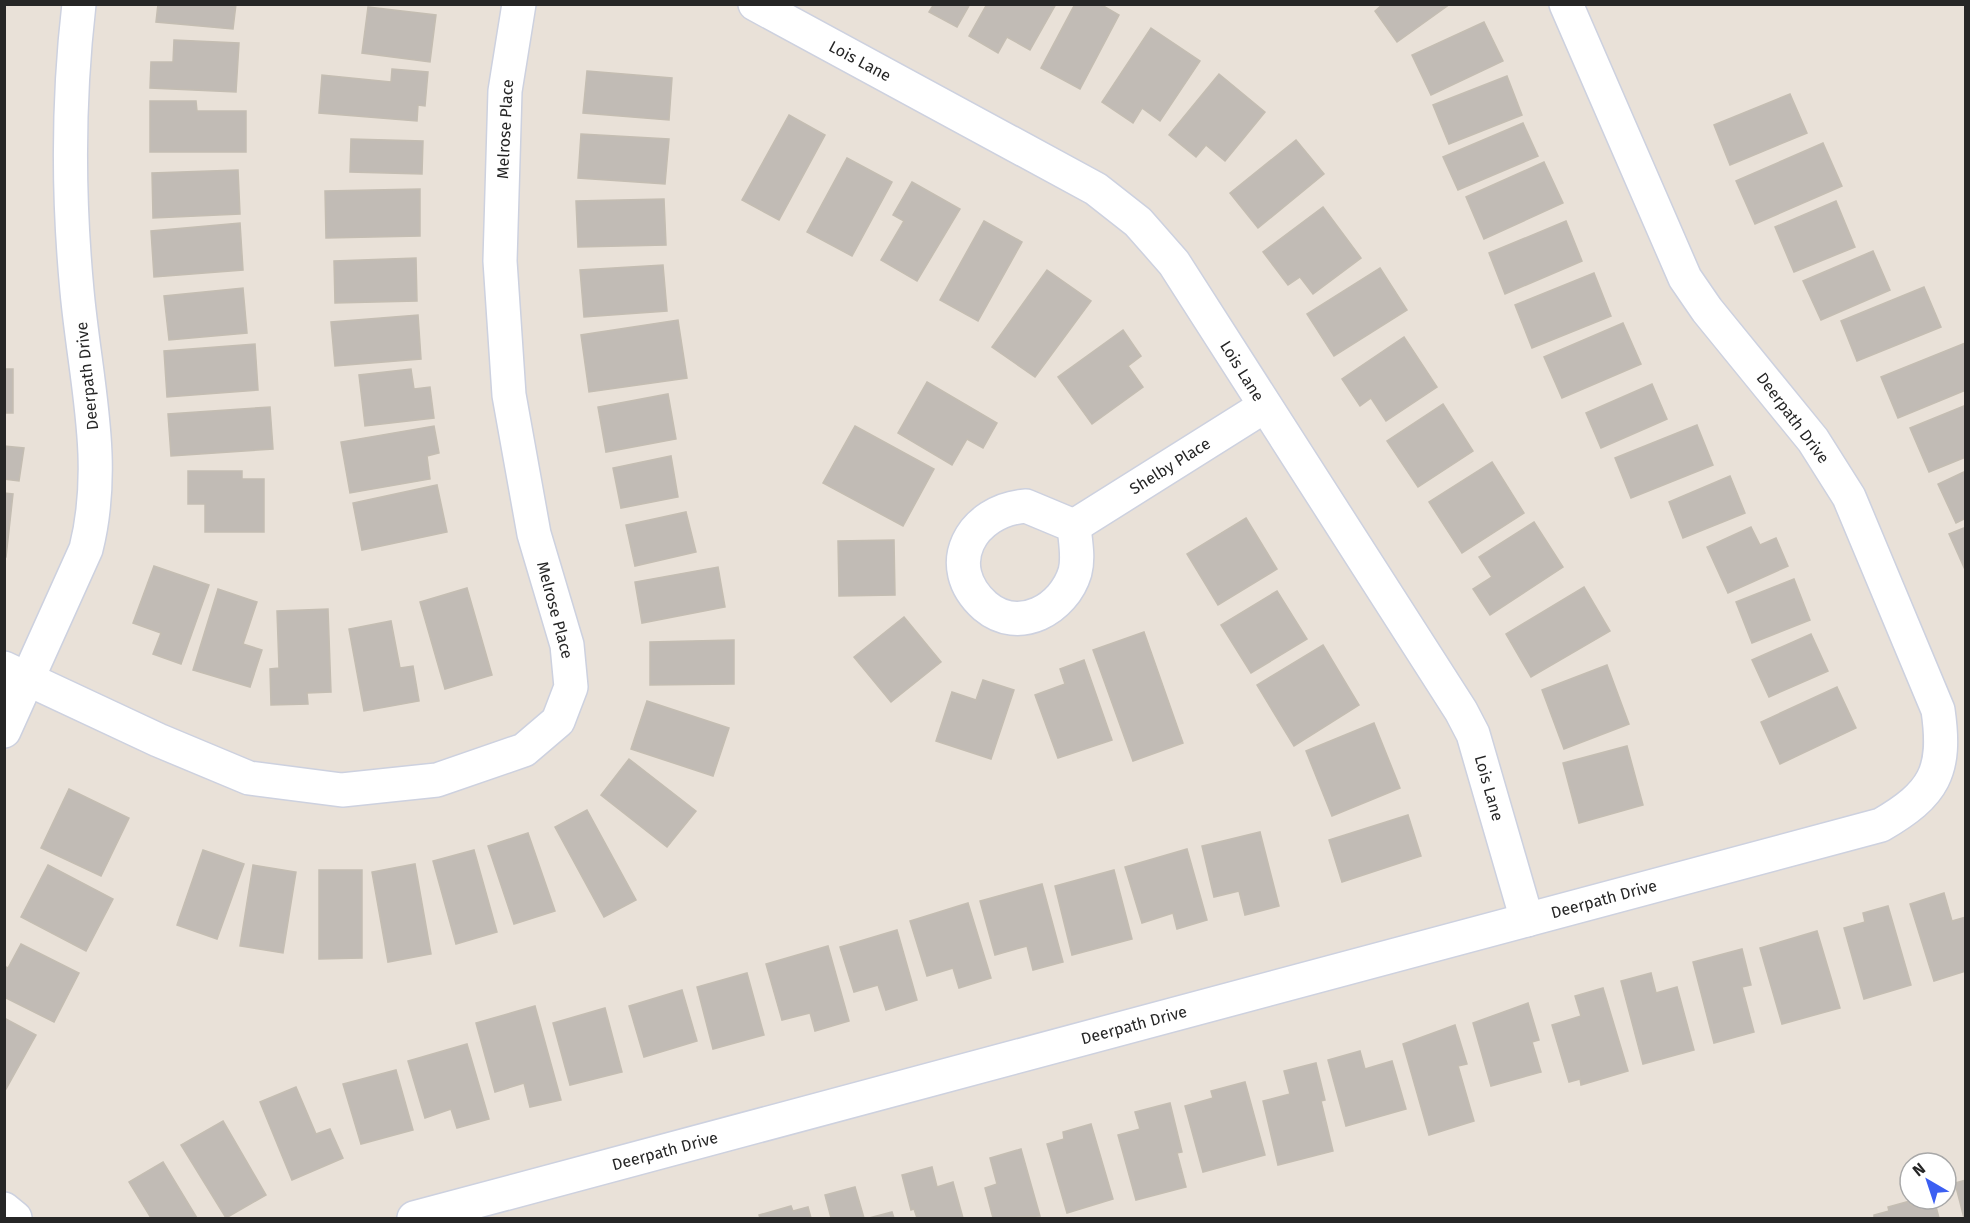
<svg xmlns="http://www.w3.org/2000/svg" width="1970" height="1223" viewBox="0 0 1970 1223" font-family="'Fira Sans',sans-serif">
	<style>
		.building { fill: #c1bbb5; stroke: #c4bdb2; stroke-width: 1.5 }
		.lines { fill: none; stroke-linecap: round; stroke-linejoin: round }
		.minor-casing { stroke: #cdd1df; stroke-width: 36 }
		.minor { stroke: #fff; stroke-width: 33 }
		.labels { text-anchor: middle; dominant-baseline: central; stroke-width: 4.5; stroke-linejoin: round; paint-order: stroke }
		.street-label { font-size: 16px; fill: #262626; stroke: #fff }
	</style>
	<rect width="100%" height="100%" fill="#e9e1d8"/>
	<!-- building -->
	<g class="building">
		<path d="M 158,4 L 236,4 L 233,29 L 156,22 Z"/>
		<path d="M 934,4 L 970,4 L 957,27 L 929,12 Z"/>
		<path d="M 987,4 L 1056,4 L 1030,50 L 1007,37 L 998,53 L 969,36 Z"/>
		<path d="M 1075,4 L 1100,4 L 1119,15 L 1080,89 L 1041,68 Z"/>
		<path d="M 1383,4 L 1450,4 L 1397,42 L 1375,11 Z"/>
		<path d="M 368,7 L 436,15 L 430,62 L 362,53 Z"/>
		<path d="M 1484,22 L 1503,61 L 1431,95 L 1412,55 Z"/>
		<path d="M 1151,28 L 1200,61 L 1160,121 L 1142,108 L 1133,123 L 1102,102 Z"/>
		<path d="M 174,40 L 239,43 L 236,92 L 150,88 L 151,62 L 173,62 Z"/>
		<path d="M 392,69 L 428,72 L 425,106 L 418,105 L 417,121 L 319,113 L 322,75 L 391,82 Z"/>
		<path d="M 587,71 L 672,78 L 669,120 L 583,113 Z"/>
		<path d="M 1219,74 L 1265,112 L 1225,161 L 1206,145 L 1196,157 L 1169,135 Z"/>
		<path d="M 1507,76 L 1522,115 L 1449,144 L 1433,105 Z"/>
		<path d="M 1790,94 L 1807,133 L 1730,165 L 1714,125 Z"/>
		<path d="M 150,101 L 196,101 L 197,111 L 246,111 L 246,152 L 150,152 Z"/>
		<path d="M 789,115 L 825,135 L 779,220 L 742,200 Z"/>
		<path d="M 1523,123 L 1538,156 L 1458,190 L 1443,157 Z"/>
		<path d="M 581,134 L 669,139 L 665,184 L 578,178 Z"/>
		<path d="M 351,139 L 423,141 L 422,174 L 350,172 Z"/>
		<path d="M 1296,140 L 1324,174 L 1258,228 L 1230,193 Z"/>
		<path d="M 1823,143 L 1842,186 L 1755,224 L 1736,181 Z"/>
		<path d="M 847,158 L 892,182 L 852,256 L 807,232 Z"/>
		<path d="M 1544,162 L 1563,203 L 1484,239 L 1466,197 Z"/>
		<path d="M 238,170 L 240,214 L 153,218 L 152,173 Z"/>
		<path d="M 912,182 L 960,209 L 917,281 L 881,260 L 904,221 L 893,215 Z"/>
		<path d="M 420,189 L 420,236 L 326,238 L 325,191 Z"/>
		<path d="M 664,199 L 666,245 L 578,247 L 576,201 Z"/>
		<path d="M 1836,201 L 1855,247 L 1794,272 L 1775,227 Z"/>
		<path d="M 1323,207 L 1361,258 L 1313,294 L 1300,277 L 1288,285 L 1263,252 Z"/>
		<path d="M 984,221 L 1022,242 L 978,321 L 940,300 Z"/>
		<path d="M 1566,221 L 1582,261 L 1505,294 L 1489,253 Z"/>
		<path d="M 240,223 L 243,270 L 154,277 L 151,231 Z"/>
		<path d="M 1873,251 L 1890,290 L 1821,320 L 1803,281 Z"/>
		<path d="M 416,258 L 417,301 L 335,303 L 334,261 Z"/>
		<path d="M 663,265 L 667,311 L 584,317 L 580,270 Z"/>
		<path d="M 1380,268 L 1407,310 L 1334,356 L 1307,314 Z"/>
		<path d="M 1047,270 L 1091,301 L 1035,377 L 992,347 Z"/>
		<path d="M 1594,273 L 1611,316 L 1532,348 L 1515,305 Z"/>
		<path d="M 1924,287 L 1941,327 L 1857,361 L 1841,321 Z"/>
		<path d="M 243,288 L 247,333 L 169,340 L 164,296 Z"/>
		<path d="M 418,315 L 421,359 L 335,366 L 331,322 Z"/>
		<path d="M 678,320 L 687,378 L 589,392 L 581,335 Z"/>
		<path d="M 1623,323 L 1641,364 L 1562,398 L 1544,357 Z"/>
		<path d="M 1123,330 L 1141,356 L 1128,366 L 1143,387 L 1092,424 L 1058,377 Z"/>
		<path d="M 1404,337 L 1437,387 L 1386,421 L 1371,398 L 1360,406 L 1342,379 Z"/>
		<path d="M 1965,343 L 1966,390 L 1898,418 L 1881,377 Z"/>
		<path d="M 255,344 L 258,390 L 167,397 L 164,351 Z"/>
		<rect x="4" y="369" width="9" height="44"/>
		<path d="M 411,369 L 414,389 L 430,387 L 434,418 L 365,426 L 359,375 Z"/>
		<path d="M 927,382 L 997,423 L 983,448 L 967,439 L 952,465 L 898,433 Z"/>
		<path d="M 1652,384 L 1667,419 L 1601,448 L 1586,413 Z"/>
		<path d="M 668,394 L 676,439 L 606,452 L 598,407 Z"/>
		<path d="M 1443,404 L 1473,451 L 1418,487 L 1387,441 Z"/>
		<path d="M 1966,405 L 1966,457 L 1929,472 L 1910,428 Z"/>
		<path d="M 270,407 L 273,449 L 171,456 L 168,414 Z"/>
		<path d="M 1697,425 L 1713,465 L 1631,498 L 1615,458 Z"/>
		<path d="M 434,426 L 439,453 L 427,456 L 430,479 L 350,493 L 341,442 Z"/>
		<path d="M 855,426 L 934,469 L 903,526 L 823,483 Z"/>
		<path d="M 4,446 L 24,448 L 19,481 L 4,479 Z"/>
		<path d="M 671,456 L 678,497 L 621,508 L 613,468 Z"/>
		<path d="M 1492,462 L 1524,513 L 1462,553 L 1429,502 Z"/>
		<path d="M 188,471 L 242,471 L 242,479 L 264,479 L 264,532 L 205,532 L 205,504 L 188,504 Z"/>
		<path d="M 1966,471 L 1966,518 L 1956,523 L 1938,484 Z"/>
		<path d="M 1730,476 L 1745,513 L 1683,538 L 1669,502 Z"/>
		<path d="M 437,485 L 447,532 L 362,550 L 353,503 Z"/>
		<path d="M 4,493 L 13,494 L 6,557 L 4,557 Z"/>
		<path d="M 686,512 L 696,552 L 635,566 L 626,525 Z"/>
		<path d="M 1246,518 L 1277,569 L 1218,605 L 1187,554 Z"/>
		<path d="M 1534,522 L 1563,567 L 1490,615 L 1473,589 L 1492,577 L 1479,557 Z"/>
		<path d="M 1751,527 L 1760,545 L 1776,538 L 1788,566 L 1728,593 L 1707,547 Z"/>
		<path d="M 1966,527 L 1966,572 L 1949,534 Z"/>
		<path d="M 894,540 L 895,595 L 839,596 L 838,541 Z"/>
		<path d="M 154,566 L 209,585 L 181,664 L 153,654 L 161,633 L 133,623 Z"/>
		<path d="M 718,567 L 725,607 L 642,623 L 635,582 Z"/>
		<path d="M 1794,579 L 1810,620 L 1752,643 L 1736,602 Z"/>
		<path d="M 1584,587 L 1610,631 L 1531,677 L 1506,634 Z"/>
		<path d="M 467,588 L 492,675 L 445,689 L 420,602 Z"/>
		<path d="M 218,589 L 257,602 L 243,644 L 262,650 L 250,687 L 193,670 Z"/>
		<path d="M 1277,591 L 1307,639 L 1251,673 L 1221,625 Z"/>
		<path d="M 328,609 L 331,692 L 307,693 L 308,704 L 271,705 L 270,669 L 279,668 L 277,611 Z"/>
		<path d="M 904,617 L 941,662 L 891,702 L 854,657 Z"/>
		<path d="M 391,621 L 400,668 L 413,666 L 419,701 L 364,711 L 349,629 Z"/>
		<path d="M 1144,632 L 1183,743 L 1133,761 L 1093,650 Z"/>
		<path d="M 1811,634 L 1828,671 L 1769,697 L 1752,660 Z"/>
		<path d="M 734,640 L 734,684 L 650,685 L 650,642 Z"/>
		<path d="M 1323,645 L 1359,705 L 1294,746 L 1257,685 Z"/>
		<path d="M 1084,660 L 1112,740 L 1058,758 L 1035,695 L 1065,684 L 1060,669 Z"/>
		<path d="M 1607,665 L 1629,724 L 1564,749 L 1542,690 Z"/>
		<path d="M 983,680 L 1014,690 L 991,759 L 936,741 L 952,692 L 976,700 Z"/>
		<path d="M 1837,687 L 1856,728 L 1780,764 L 1761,722 Z"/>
		<path d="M 647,701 L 729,728 L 713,776 L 631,749 Z"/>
		<path d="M 1374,723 L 1400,788 L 1332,816 L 1306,751 Z"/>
		<path d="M 1627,746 L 1643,805 L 1579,823 L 1563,763 Z"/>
		<path d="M 629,759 L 696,811 L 667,847 L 601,795 Z"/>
		<path d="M 69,789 L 129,818 L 101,876 L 41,848 Z"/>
		<path d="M 587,810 L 636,900 L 604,917 L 555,827 Z"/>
		<path d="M 1408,815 L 1421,856 L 1342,882 L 1329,840 Z"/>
		<path d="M 1260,832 L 1279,906 L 1245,915 L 1239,891 L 1214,897 L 1202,846 Z"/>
		<path d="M 528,833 L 555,911 L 514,924 L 488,846 Z"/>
		<path d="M 1187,849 L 1207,920 L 1177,929 L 1173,913 L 1142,923 L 1125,867 Z"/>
		<path d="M 203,850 L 244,864 L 217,939 L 177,925 Z"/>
		<path d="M 474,850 L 497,932 L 456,944 L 433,861 Z"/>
		<path d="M 415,864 L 431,954 L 388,962 L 372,872 Z"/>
		<path d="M 48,865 L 113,899 L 86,951 L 21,917 Z"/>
		<path d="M 253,865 L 296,872 L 283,953 L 240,946 Z"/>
		<path d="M 319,870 L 362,870 L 362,958 L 319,959 Z"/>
		<path d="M 1114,870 L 1132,939 L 1072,955 L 1055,886 Z"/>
		<path d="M 1042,884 L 1063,962 L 1033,970 L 1027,946 L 995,955 L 980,901 Z"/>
		<path d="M 1944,893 L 1952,921 L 1966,917 L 1966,971 L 1934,981 L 1910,904 Z"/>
		<path d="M 968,903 L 991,978 L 959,988 L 953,968 L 927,976 L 910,921 Z"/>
		<path d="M 1888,906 L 1911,985 L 1864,999 L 1844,928 L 1865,922 L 1863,913 Z"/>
		<path d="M 897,930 L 917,1000 L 886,1010 L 878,985 L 854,992 L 840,947 Z"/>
		<path d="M 1817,931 L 1840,1008 L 1782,1024 L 1760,948 Z"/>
		<path d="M 21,944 L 79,973 L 54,1022 L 4,997 L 4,966 L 8,968 Z"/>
		<path d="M 828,946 L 849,1021 L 815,1031 L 810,1013 L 782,1020 L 766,964 Z"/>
		<path d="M 1742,949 L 1751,985 L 1742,987 L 1754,1032 L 1714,1043 L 1693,962 Z"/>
		<path d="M 747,973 L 764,1035 L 713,1049 L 697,987 Z"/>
		<path d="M 1651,973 L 1656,993 L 1677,987 L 1694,1050 L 1643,1064 L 1621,981 Z"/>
		<path d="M 1603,988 L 1628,1071 L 1581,1085 L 1580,1079 L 1569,1082 L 1552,1025 L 1581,1016 L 1575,996 Z"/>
		<path d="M 682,990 L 697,1041 L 644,1057 L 629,1006 Z"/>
		<path d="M 1528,1003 L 1539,1040 L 1532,1042 L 1541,1072 L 1491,1086 L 1473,1023 Z"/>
		<path d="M 535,1006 L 561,1100 L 530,1107 L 524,1083 L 495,1092 L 476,1023 Z"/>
		<path d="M 605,1008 L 622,1072 L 570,1085 L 553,1023 Z"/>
		<path d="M 4,1018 L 36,1035 L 6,1089 L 4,1088 Z"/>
		<path d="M 1455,1025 L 1467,1064 L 1458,1066 L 1474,1121 L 1429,1135 L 1403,1044 Z"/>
		<path d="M 467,1044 L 489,1119 L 457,1128 L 451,1109 L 425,1118 L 408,1061 Z"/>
		<path d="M 1360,1051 L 1365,1069 L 1392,1061 L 1406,1109 L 1346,1126 L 1328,1060 Z"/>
		<path d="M 1316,1063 L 1325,1100 L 1321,1101 L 1333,1151 L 1278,1165 L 1263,1101 L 1290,1094 L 1284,1071 Z"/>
		<path d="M 396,1070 L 413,1130 L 361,1144 L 343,1084 Z"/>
		<path d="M 1245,1082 L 1265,1155 L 1203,1172 L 1185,1106 L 1213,1098 L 1211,1091 Z"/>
		<path d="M 296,1087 L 316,1134 L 330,1129 L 343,1158 L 292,1180 L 260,1102 Z"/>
		<path d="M 1170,1103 L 1182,1152 L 1177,1153 L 1186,1187 L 1136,1200 L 1118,1135 L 1140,1129 L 1135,1112 Z"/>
		<path d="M 223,1121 L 266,1195 L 226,1218 L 181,1145 Z"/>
		<path d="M 1091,1124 L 1113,1199 L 1067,1213 L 1047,1144 L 1064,1139 L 1063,1132 Z"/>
		<path d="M 1021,1149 L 1040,1216 L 993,1218 L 985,1188 L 997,1184 L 990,1158 Z"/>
		<path d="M 163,1162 L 197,1218 L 151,1218 L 129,1182 Z"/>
		<path d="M 932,1167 L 937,1187 L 953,1182 L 963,1218 L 917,1218 L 914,1209 L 911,1210 L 902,1175 Z"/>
		<path d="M 1966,1180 L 1966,1218 L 1964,1218 L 1955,1183 Z"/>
		<path d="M 855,1187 L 864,1218 L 831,1218 L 825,1195 Z"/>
		<path d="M 1934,1199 L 1939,1218 L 1874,1218 L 1874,1215 L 1889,1211 L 1888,1207 L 1910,1201 L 1911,1205 Z"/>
		<path d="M 791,1206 L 793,1211 L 808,1207 L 811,1218 L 760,1218 L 759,1215 Z"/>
		<path d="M 892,1212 L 894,1218 L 869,1218 Z"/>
	</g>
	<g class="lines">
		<defs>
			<g id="minor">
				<path d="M 755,4 L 1096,189 L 1138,222 L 1174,263 L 1461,711 L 1473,734 L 1527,920"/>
				<path d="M 1026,506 L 1074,526 C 1075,540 1079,557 1075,572 C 1064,609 1019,635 985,606 C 940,566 971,510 1026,506 Z"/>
				<path d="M 1074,526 L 1265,406"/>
				<path d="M 4,668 L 158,740 L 249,778 L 342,790 L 437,780 L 524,750 L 558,721 L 571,687 L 567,645 L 534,534 L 509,395 L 500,261 L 505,91 L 519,4"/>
				<path d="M 4,731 L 86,549 C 108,462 85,379 77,291 C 68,196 68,99 79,4"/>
				<path d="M 4,1209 L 15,1218"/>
				<path d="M 414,1218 L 1881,825 C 1934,794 1947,772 1938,710 L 1849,497 L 1813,440 L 1707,310 L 1685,278 L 1566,4"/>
			</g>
		</defs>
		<!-- minor casing -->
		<use href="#minor" class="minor-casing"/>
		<!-- minor -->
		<use href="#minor" class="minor"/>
	</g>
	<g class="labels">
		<!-- street labels -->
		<g class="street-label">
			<text transform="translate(860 61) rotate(28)">Lois Lane</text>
			<text transform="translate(505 129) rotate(-87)">Melrose Place</text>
			<text transform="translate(1242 371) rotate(58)">Lois Lane</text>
			<text transform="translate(87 376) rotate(-96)">Deerpath Drive</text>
			<text transform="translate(1793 418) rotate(53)">Deerpath Drive</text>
			<text transform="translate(1170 466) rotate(-32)">Shelby Place</text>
			<text transform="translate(555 610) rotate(75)">Melrose Place</text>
			<text transform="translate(1489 788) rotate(74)">Lois Lane</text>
			<text transform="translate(1604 899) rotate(-15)">Deerpath Drive</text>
			<text transform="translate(1134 1025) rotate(-15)">Deerpath Drive</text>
			<text transform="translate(665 1151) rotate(-15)">Deerpath Drive</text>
		</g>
	</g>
	<!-- border -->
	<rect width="1970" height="1223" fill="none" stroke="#262626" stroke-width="12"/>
	<!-- north arrow -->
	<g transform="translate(1928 1181) rotate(321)"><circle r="28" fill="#ffffff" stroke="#a8a8a8" stroke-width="1.5"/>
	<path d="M0-4.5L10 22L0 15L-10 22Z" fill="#3c5ff2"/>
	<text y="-9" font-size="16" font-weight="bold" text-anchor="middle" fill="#262626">N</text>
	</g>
</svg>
